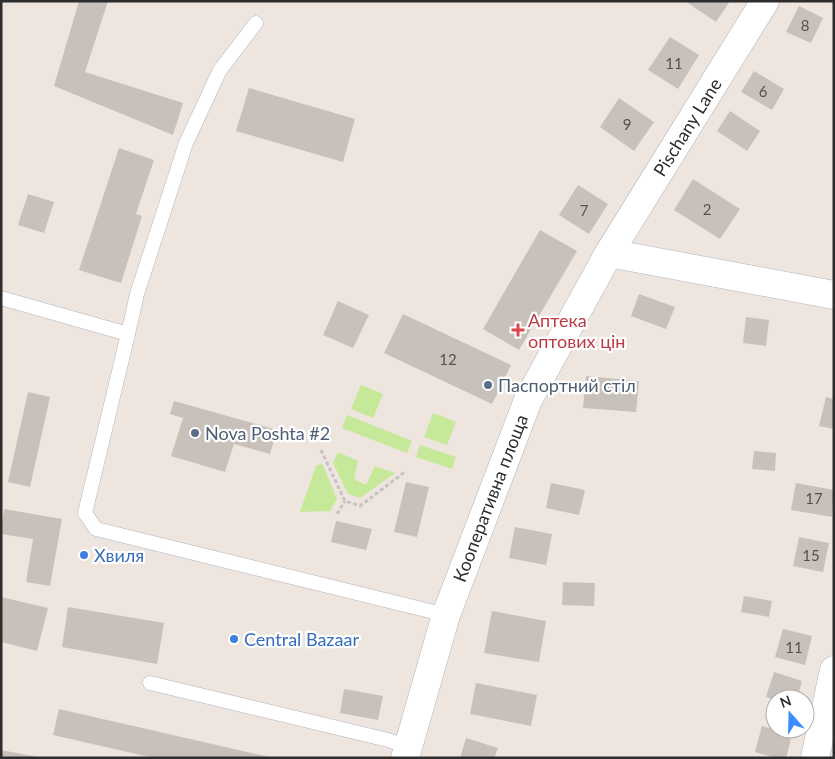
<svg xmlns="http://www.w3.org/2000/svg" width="835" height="759" viewBox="0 0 835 759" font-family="Lato,sans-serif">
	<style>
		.green { fill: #c5e899 }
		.building { fill: #c8c0ba }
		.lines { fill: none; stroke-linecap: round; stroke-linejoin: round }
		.service-casing { stroke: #afb5bd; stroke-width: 15 }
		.minor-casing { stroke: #afb5bd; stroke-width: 29 }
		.tertiary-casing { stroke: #afb5bd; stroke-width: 29 }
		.path { stroke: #c4c4c4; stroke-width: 3; stroke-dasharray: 4 2.5; stroke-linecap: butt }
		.service { stroke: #fff; stroke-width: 14 }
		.minor { stroke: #fff; stroke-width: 28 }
		.tertiary { stroke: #fff; stroke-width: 28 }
		.health-dot { fill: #e0444e; stroke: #fff; stroke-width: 2 }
		.service-dot { fill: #5c6f8a; stroke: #fff; stroke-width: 2 }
		.shop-dot { fill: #3f7fe0; stroke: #fff; stroke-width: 2 }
		.labels { text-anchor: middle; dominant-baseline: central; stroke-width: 4.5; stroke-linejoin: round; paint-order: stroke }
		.number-label { font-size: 15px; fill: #545250 }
		.street-label { font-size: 18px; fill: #2d2d2d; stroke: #fff }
		.health-label { font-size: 18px; fill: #be3a42; stroke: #fff; text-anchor: start }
		.service-label { font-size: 18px; fill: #4e5e75; stroke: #fff; text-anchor: start }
		.shop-label { font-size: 18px; fill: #366cbe; stroke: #fff; text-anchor: start }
	</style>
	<rect width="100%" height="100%" fill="#efe5df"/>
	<!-- green -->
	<g class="green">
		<path d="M 361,385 L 383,394 L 373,418 L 351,409 Z"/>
		<path d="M 433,413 L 456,422 L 447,445 L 424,437 Z"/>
		<path d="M 347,415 L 412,441 L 407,453 L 342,428 Z"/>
		<path d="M 420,445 L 456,457 L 452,469 L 416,457 Z"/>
		<path d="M 338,452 L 358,461 L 354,479 L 366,485 L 375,466 L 395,473 L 360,498 L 348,494 L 333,463 Z"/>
		<path d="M 322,463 L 337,499 L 330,511 L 300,512 L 316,466 Z"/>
	</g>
	<!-- building -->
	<g class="building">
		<path d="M 79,1 L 108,1 L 85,72 L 183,103 L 173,135 L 54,86 Z"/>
		<path d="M 690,1 L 730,1 L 716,22 L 688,3 Z"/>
		<path d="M 799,6 L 823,18 L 811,43 L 786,32 Z"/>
		<path d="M 670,37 L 699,55 L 678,89 L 648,70 Z"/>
		<path d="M 754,71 L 784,89 L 772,110 L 741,92 Z"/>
		<path d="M 249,88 L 355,119 L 343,162 L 236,131 Z"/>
		<path d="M 619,98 L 654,122 L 634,151 L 600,127 Z"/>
		<path d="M 730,111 L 760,131 L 747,151 L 717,131 Z"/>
		<path d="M 119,148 L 154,160 L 136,214 L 142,216 L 121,283 L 79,270 Z"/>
		<path d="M 693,179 L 740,209 L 720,239 L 674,210 Z"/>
		<path d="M 578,185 L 608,204 L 589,234 L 559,215 Z"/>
		<path d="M 28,194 L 54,202 L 44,233 L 18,225 Z"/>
		<path d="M 540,230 L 577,251 L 519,350 L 483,329 Z"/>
		<path d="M 639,294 L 675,307 L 666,329 L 631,316 Z"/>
		<path d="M 338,301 L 369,315 L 353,348 L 323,335 Z"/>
		<path d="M 403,314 L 511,365 L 492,404 L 384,353 Z"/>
		<path d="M 746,317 L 769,320 L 766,346 L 743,343 Z"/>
		<path d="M 586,376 L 639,381 L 636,412 L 583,408 Z"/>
		<path d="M 28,392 L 50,397 L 30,487 L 8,482 Z"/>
		<path d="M 826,397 L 834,399 L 834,429 L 819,426 Z"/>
		<path d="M 174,401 L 277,430 L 270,454 L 234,444 L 225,472 L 171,456 L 183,418 L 170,414 Z"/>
		<path d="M 754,451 L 776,453 L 775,471 L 752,469 Z"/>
		<path d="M 406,482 L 429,487 L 417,537 L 394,532 Z"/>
		<path d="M 551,483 L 585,490 L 579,515 L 546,508 Z"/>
		<path d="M 796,483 L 834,490 L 832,517 L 791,510 Z"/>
		<path d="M 4,509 L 62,519 L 50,586 L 26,582 L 33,539 L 1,534 Z"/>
		<path d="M 336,521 L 372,529 L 366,550 L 331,542 Z"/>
		<path d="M 515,527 L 552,534 L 546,565 L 509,558 Z"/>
		<path d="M 799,537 L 829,543 L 823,572 L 793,566 Z"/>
		<path d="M 563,582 L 595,583 L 594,606 L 562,605 Z"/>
		<path d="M 744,596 L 772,601 L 769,617 L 741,612 Z"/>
		<path d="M 1,597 L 48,608 L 37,651 L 1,642 Z"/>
		<path d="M 68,607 L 164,623 L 157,664 L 62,647 Z"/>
		<path d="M 492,611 L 546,621 L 539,662 L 484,653 Z"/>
		<path d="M 783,629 L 812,636 L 805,665 L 775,657 Z"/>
		<path d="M 774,672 L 802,681 L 797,699 L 775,700 L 766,697 Z"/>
		<path d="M 476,683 L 537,695 L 531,726 L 470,714 Z"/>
		<path d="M 344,689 L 383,696 L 378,720 L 340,713 Z"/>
		<path d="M 59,709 L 269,757 L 269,758 L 154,758 L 53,735 Z"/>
		<path d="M 762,726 L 792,735 L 786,758 L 775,758 L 755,752 Z"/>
		<path d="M 466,738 L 498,748 L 494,758 L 460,758 Z"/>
		<path d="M 1,750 L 37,757 L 37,758 L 1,758 Z"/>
	</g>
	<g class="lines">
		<defs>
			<g id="service">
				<path d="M 1,298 L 128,334 L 85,513 L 96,529 L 446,615"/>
				<path d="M 128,334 L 137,294 L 186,143 L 220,70 L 256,23"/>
				<path d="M 150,683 L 388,740 L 408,747"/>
			</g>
			<g id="minor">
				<path d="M 609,253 L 765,1"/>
				<path d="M 815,758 L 834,670"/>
			</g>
			<path id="tertiary" d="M 405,758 L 446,615 L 528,400 L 609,253 L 834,295"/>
		</defs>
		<!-- service casing -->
		<use href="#service" class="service-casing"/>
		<!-- minor casing -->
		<use href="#minor" class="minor-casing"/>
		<!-- tertiary casing -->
		<use href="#tertiary" class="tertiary-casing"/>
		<!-- path -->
		<g class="path">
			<path d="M 321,450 L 345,501 L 360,506 L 406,471"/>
			<path d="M 337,514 L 345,501"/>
		</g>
		<!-- service -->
		<use href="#service" class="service"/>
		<!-- minor -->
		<use href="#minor" class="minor"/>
		<!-- tertiary -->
		<use href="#tertiary" class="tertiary"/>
	</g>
	<!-- markers -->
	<path class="health-dot" d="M515.5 322.5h5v5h5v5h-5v5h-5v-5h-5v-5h5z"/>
	<g class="service-dot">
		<circle cx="488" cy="385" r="5"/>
		<circle cx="195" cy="433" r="5"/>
	</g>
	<g class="shop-dot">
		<circle cx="84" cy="555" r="5"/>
		<circle cx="234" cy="639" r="5"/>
	</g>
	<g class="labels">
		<!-- number labels -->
		<g class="number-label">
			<text x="805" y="25">8</text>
			<text x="674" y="63">11</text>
			<text x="763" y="91">6</text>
			<text x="627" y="124">9</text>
			<text x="707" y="209">2</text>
			<text x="584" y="210">7</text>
			<text x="448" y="359">12</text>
			<text x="814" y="498">17</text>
			<text x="811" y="555">15</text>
			<text x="794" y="647">11</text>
		</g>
		<!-- street labels -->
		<g class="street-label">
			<text transform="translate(687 127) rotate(-58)">Pischany Lane</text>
			<text transform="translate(490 498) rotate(-69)">Кооперативна площа</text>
		</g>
		<!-- health labels -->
		<g class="health-label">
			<text x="528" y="320">Аптека<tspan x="528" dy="21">оптових цін</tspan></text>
		</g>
		<!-- service labels -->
		<g class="service-label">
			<text x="498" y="385">Паспортний стіл</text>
			<text x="205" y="433">Nova Poshta #2</text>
		</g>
		<!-- shop labels -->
		<g class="shop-label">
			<text x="94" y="555">Хвиля</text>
			<text x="244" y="639">Central Bazaar</text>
		</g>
	</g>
	<!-- border -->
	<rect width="835" height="759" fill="none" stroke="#2d2d2d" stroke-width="5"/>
	<!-- north arrow -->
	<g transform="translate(790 714) rotate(340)"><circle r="24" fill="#ffffff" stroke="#ababab"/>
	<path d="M0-4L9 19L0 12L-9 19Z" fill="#3c8bff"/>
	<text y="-8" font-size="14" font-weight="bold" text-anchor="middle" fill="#2d2d2d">N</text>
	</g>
</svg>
